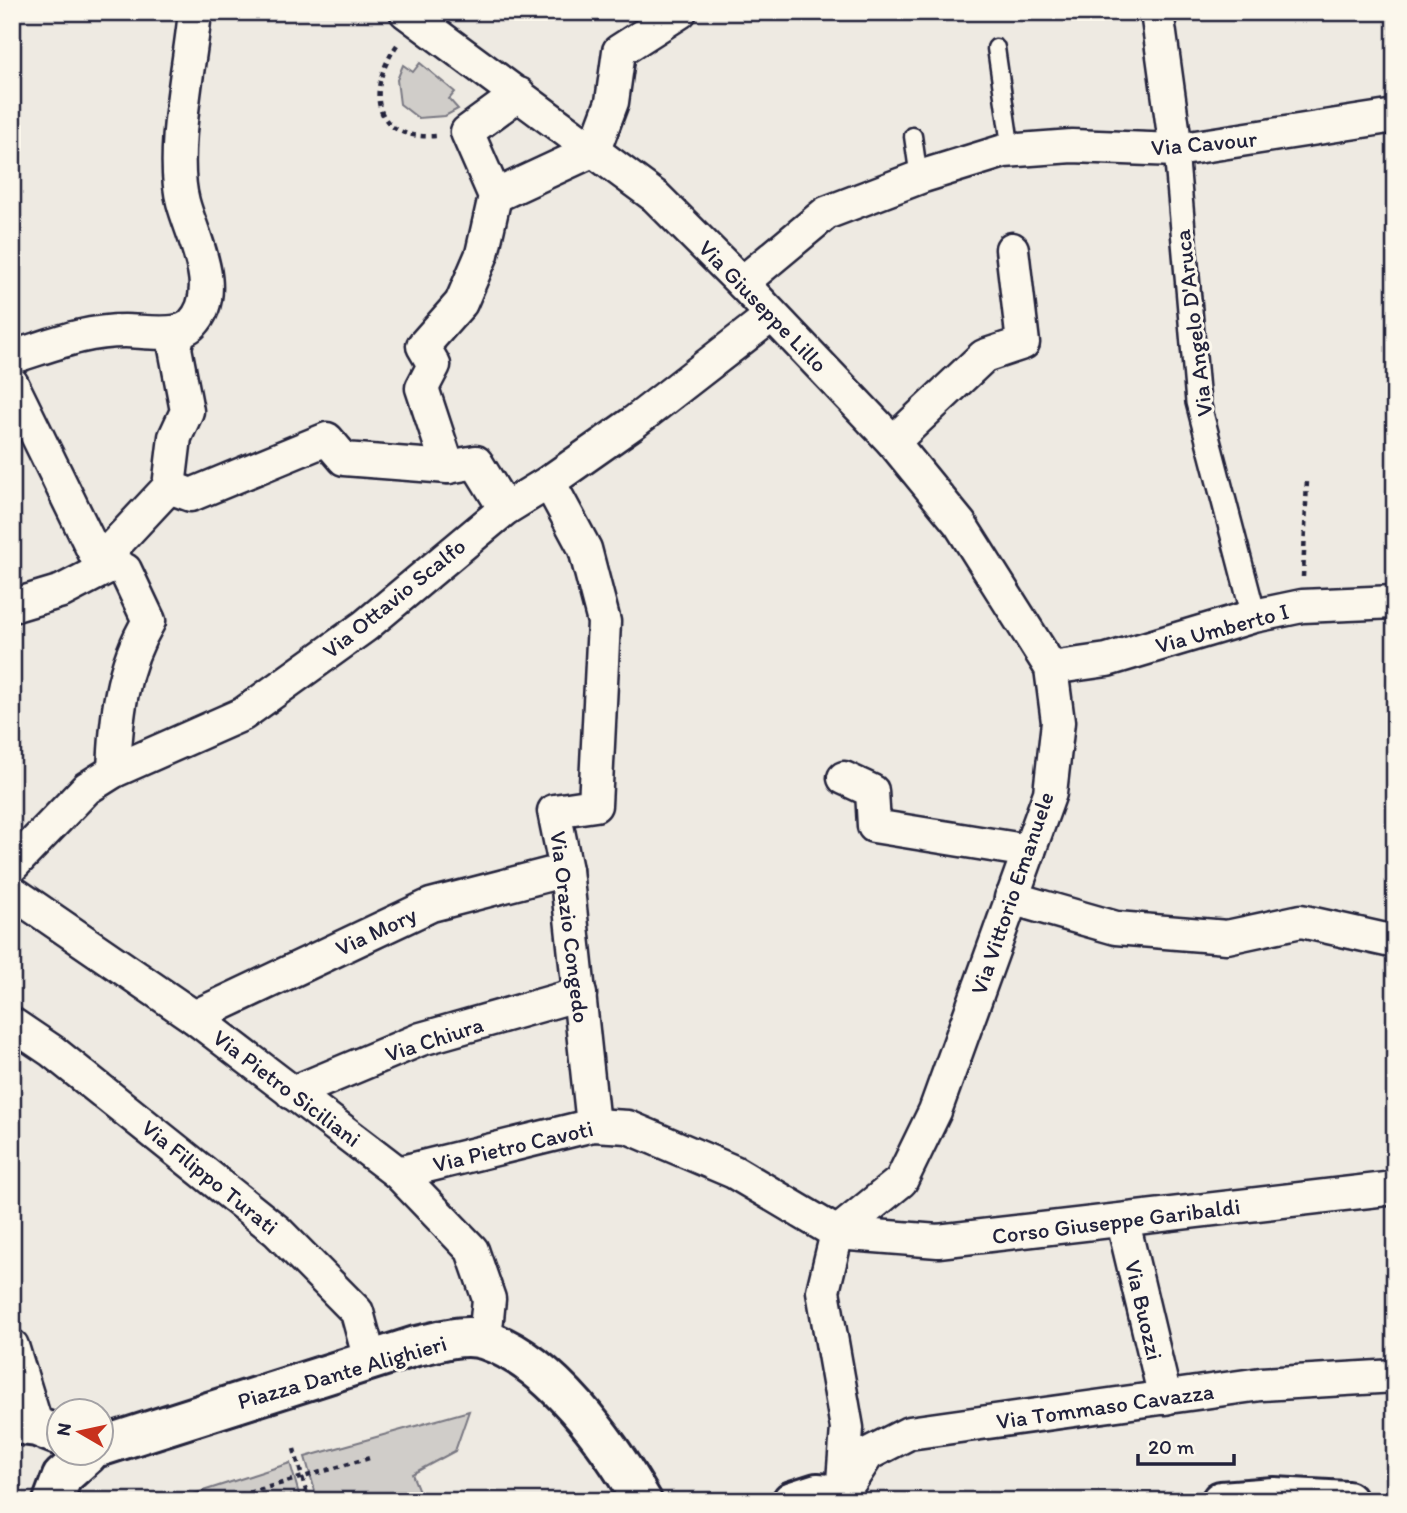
<svg xmlns="http://www.w3.org/2000/svg" width="1407" height="1513" viewBox="0 0 1407 1513" font-family="Itim,sans-serif">
	<style>
		.green { fill: #d0cdc9; stroke: #797882; stroke-width: 2 }
		.lines { fill: none; stroke-linecap: round; stroke-linejoin: round }
		.service-casing { stroke: #22223b; stroke-width: 21 }
		.pedestrian-casing { stroke: #22223b; stroke-width: 28 }
		.minor-casing { stroke: #22223b; stroke-width: 37 }
		.secondary-casing { stroke: #22223b; stroke-width: 44 }
		.path { stroke: #22223b; stroke-width: 4.5; stroke-dasharray: 5 5; stroke-linecap: butt }
		.service { stroke: #fbf7ec; stroke-width: 16 }
		.pedestrian { stroke: #fbf7ec; stroke-width: 23 }
		.minor { stroke: #fbf7ec; stroke-width: 32 }
		.secondary { stroke: #fbf7ec; stroke-width: 38 }
		.labels { text-anchor: middle; dominant-baseline: central; stroke-width: 6; stroke-linejoin: round; paint-order: stroke }
		.street-label { font-size: 23px; fill: #22223b; stroke: #fbf7ec }
	</style>
	<rect width="100%" height="100%" fill="#eeeae2"/>
	<filter id="ink" filterUnits="userSpaceOnUse"><feTurbulence type="fractalNoise" baseFrequency=".0143" numOctaves="2"/><feDisplacementMap in="SourceGraphic" scale="14" xChannelSelector="R" yChannelSelector="G"/><feConvolveMatrix kernelMatrix="1 2 1 2 8 2 1 2 1" color-interpolation-filters="sRGB"/></filter>
	<g filter="url(#ink)">
		<!-- green -->
		<g class="green">
			<path d="M 420,63 L 455,92 L 449,99 L 458,109 L 445,116 L 418,118 L 400,104 L 397,80 L 403,65 L 413,72 Z"/>
			<path d="M 469,1411 L 455,1451 L 412,1474 L 423,1501 L 318,1501 L 305,1457 Z"/>
			<path d="M 290,1463 L 301,1501 L 172,1501 Z"/>
		</g>
		<g class="lines">
			<defs>
				<g id="service">
					<path d="M 996,48 L 1011,151"/>
					<path d="M 913,136 L 919,178"/>
				</g>
				<path id="pedestrian" d="M 1176,150 L 1198,402 L 1254,616"/>
				<g id="minor">
					<path d="M 406,12 L 656,197 L 742,283 L 893,442 L 960,524 L 1051,668 L 1058,722 L 1050,793 L 935,1111 L 901,1181 L 837,1233 L 823,1291 L 847,1428 L 842,1495"/>
					<path d="M 1157,12 L 1176,150"/>
					<path d="M 495,196 L 594,150 L 612,102 L 619,51 L 680,12"/>
					<path d="M 742,283 L 826,213 L 923,176 L 1004,151 L 1072,146 L 1176,150 L 1395,116"/>
					<path d="M 12,357 C 52,345 83,331 125,331 C 143,331 179,338 192,324 C 224,291 192,237 183,202 C 170,154 190,65 195,12"/>
					<path d="M 12,384 L 97,558 L 125,570 L 149,621 C 121,667 116,719 114,771"/>
					<path d="M 893,442 L 984,356 L 1023,343 L 1012,249"/>
					<path d="M 448,467 L 422,388 L 434,365 L 423,346 L 461,303 L 482,254 L 495,196 L 467,132 L 519,94"/>
					<path d="M 549,482 L 585,549 L 604,622 L 595,805 L 554,811 L 566,870 L 593,1125"/>
					<path d="M 169,487 L 191,495 L 327,439 L 344,459 L 448,467 L 476,462 L 505,509"/>
					<path d="M 110,566 L 113,547 L 169,487 L 175,437 L 187,411 L 175,348 L 179,331"/>
					<path d="M 12,606 L 62,591 L 110,566"/>
					<path d="M 1051,668 L 1107,660 L 1254,616 L 1302,606 L 1395,602"/>
					<path d="M 844,778 L 872,791 L 874,826 L 1029,851"/>
					<path d="M 12,866 L 87,788 L 114,771 L 243,714 L 365,626 L 505,509 L 549,482 L 633,423 L 772,315"/>
					<path d="M 12,892 L 194,1017 L 398,1173 L 472,1250 L 489,1299 L 485,1339"/>
					<path d="M 1011,898 L 1116,928 L 1227,937 L 1301,921 L 1395,942"/>
					<path d="M 194,1017 L 431,905 L 566,870"/>
					<path d="M 12,1024 L 52,1051 L 277,1231 L 357,1312 L 370,1360"/>
					<path d="M 292,1093 L 421,1039 L 580,994"/>
					<path d="M 398,1173 L 593,1125 L 628,1127 L 734,1172 L 837,1233 L 938,1241 L 1395,1188"/>
					<path d="M 1123,1222 L 1165,1398"/>
					<path d="M 12,1346 L 37,1427"/>
					<path d="M 844,1491 L 868,1454 L 909,1433 L 1261,1384 L 1395,1376"/>
				</g>
				<g id="secondary">
					<path d="M 12,1424 L 37,1427 L 60,1436"/>
					<path d="M 102,1446 L 416,1346 C 438,1342 465,1332 486,1340 C 551,1362 609,1443 642,1501"/>
					<path d="M 53,1501 L 62,1477 L 88,1454"/>
					<path d="M 792,1501 L 817,1493 L 842,1495 L 845,1501"/>
					<path d="M 1221,1501 L 1274,1497 L 1347,1501"/>
				</g>
			</defs>
			<!-- service casing -->
			<use href="#service" class="service-casing"/>
			<!-- pedestrian casing -->
			<use href="#pedestrian" class="pedestrian-casing"/>
			<!-- minor casing -->
			<use href="#minor" class="minor-casing"/>
			<!-- secondary casing -->
			<use href="#secondary" class="secondary-casing"/>
			<!-- path -->
			<g class="path">
				<path d="M 397,45 C 366,89 371,141 436,136"/>
				<path d="M 1303,577 L 1307,480"/>
				<path d="M 294,1449 L 309,1501"/>
				<path d="M 220,1501 L 373,1457"/>
			</g>
			<!-- service -->
			<use href="#service" class="service"/>
			<!-- pedestrian -->
			<use href="#pedestrian" class="pedestrian"/>
			<!-- minor -->
			<use href="#minor" class="minor"/>
			<!-- secondary -->
			<use href="#secondary" class="secondary"/>
		</g>
	</g>
	<g class="labels">
		<!-- street labels -->
		<g class="street-label">
			<text transform="translate(1204 143) rotate(-5)">Via Cavour</text>
			<text transform="translate(763 306) rotate(46)">Via Giuseppe Lillo</text>
			<text transform="translate(1193 323) rotate(-97)">Via Angelo D'Aruca</text>
			<text transform="translate(394 598) rotate(-39)">Via Ottavio Scalfo</text>
			<text transform="translate(1222 628) rotate(-15)">Via Umberto I</text>
			<text transform="translate(1012 893) rotate(-71)">Via Vittorio Emanuele</text>
			<text transform="translate(570 927) rotate(83)">Via Orazio Congedo</text>
			<text transform="translate(376 931) rotate(-25)">Via Mory</text>
			<text transform="translate(434 1039) rotate(-18)">Via Chiura</text>
			<text transform="translate(287 1088) rotate(37)">Via Pietro Siciliani</text>
			<text transform="translate(513 1146) rotate(-13)">Via Pietro Cavoti</text>
			<text transform="translate(210 1177) rotate(39)">Via Filippo Turati</text>
			<text transform="translate(1116 1221) rotate(-7)">Corso Giuseppe Garibaldi</text>
			<text transform="translate(1144 1310) rotate(77)">Via Buozzi</text>
			<text transform="translate(342 1372) rotate(-16)">Piazza Dante Alighieri</text>
			<text transform="translate(1105 1406) rotate(-8)">Via Tommaso Cavazza</text>
		</g>
	</g>
	<!-- margin -->
	<rect width="1407" height="1513" fill="none" stroke="#fbf7ec" stroke-width="42"/>
	<rect x="21" y="21" width="1365" height="1471" fill="none" stroke="#22223b" stroke-width="2.5" filter="url(#ink)"/>
	<!-- north arrow -->
	<g transform="translate(80 1432) rotate(279)"><circle r="33" fill="#fbf7ec" stroke="#a4a2a5" stroke-width="2"/>
	<path d="M0-5L12 26L0 18L-12 26Z" fill="#c8321e"/>
	<text y="-10" font-size="19" font-weight="bold" text-anchor="middle" fill="#22223b">N</text>
	</g>
	<!-- scale -->
	<path d="M1138 1454v10h96v-10" fill="none" stroke="#22223b" stroke-width="3.5"/>
	<text x="1148" y="1454" font-size="21" fill="#22223b" stroke="#fbf7ec" stroke-width="5" paint-order="stroke">20 m</text>
</svg>
